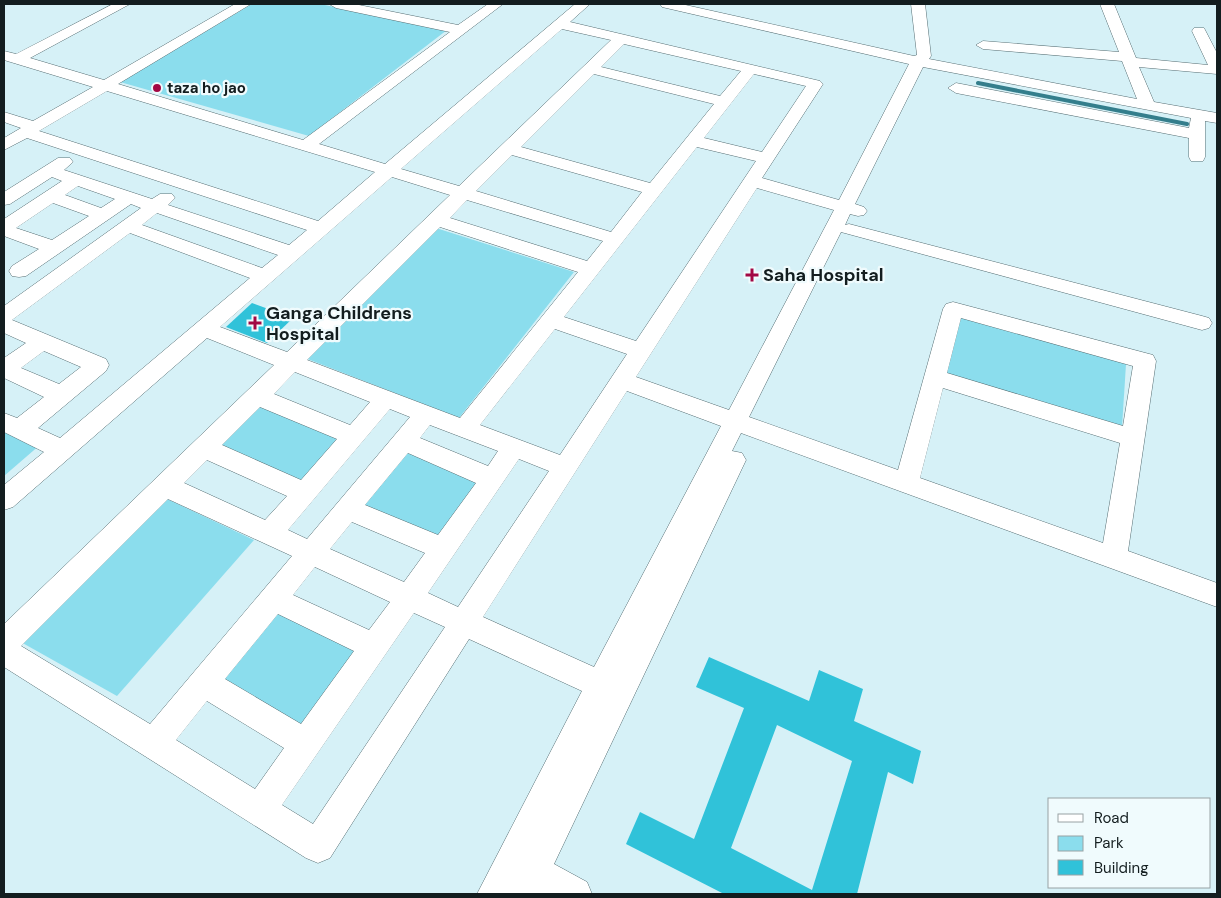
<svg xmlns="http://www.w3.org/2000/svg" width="1221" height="898" viewBox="0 0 1221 898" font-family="'DM Sans',sans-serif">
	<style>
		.green { fill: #8bdded }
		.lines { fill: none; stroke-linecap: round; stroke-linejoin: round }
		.stream { stroke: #347e8c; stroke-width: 4 }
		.building { fill: #30c2d9; fill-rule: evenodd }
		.minor-casing { stroke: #566e73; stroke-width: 1 }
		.minor { fill: #fff; fill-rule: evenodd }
		.poi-dot { fill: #a20844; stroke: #f0fbfd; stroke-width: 2 }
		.labels { text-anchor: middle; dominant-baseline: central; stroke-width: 4.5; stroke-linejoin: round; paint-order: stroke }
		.far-poi-label { font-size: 15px; font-weight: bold; fill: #131d1f; stroke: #f0fbfd; text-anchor: start }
		.poi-label { font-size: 18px; font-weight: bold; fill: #131d1f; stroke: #f0fbfd; text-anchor: start }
	</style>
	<rect width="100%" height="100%" fill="#d6f1f7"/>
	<!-- green -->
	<g class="green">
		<path d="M 252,4 L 320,4 L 447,30 L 309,136 L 120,82 Z"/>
		<path d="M 436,228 L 574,272 L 459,418 L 305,358 Z"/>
		<path d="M 960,317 L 1126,364 L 1122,427 L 944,373 Z"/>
		<path d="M 259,402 L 344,436 L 303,483 L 216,447 Z"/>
		<path d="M 4,426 L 41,444 L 4,476 Z"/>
		<path d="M 403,449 L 482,481 L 437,541 L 357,505 Z"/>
		<path d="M 163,497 L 254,540 L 117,696 L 19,641 Z"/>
		<path d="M 275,607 L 362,652 L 305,731 L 214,681 Z"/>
	</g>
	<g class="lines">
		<!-- stream -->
		<path class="stream" d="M 978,83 L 1187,124"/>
	</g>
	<!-- building -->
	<g class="building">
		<path d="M 252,303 L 293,318 L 267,343 L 226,327 Z"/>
		<path d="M 709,657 L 809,701 L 819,670 L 863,689 L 854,721 L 921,751 L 913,784 L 888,772 L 857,894 L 724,894 L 626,844 L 640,812 L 694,839 L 744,708 L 696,687 ZM 777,725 L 852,761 L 812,890 L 731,848 Z"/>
	</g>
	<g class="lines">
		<defs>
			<path id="minor" d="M 113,4 L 130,4 L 30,58 L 104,80 L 235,4 L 251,4 L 118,84 L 303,140 L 450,32 L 336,8 L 329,4 L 354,4 L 458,25 L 488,4 L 503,4 L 319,144 L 385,164 L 575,4 L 590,4 L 570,22 L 820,81 L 823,84 L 762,178 L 839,200 L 909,64 L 662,7 L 660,4 L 681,4 L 914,56 L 917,55 L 911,4 L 925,4 L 931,56 L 929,59 L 1137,99 L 1122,61 L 983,49 L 976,45 L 983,41 L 1119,52 L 1100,4 L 1114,4 L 1136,58 L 1208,65 L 1192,31 L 1194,28 L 1204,28 L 1217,53 L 1217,74 L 1139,67 L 1154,102 L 1217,113 L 1217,123 L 1205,121 L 1205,157 L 1203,161 L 1191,161 L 1189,157 L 1189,138 L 956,93 L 948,88 L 956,83 L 1189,128 L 1191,118 L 923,67 L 855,204 L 864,207 L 867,211 L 864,215 L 858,216 L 850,214 L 845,225 L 849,224 L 1202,316 L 1209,318 L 1212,323 L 1209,328 L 1202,330 L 841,232 L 749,417 L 898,470 L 943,309 L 946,304 L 953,302 L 1153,355 L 1156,361 L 1128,551 L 1217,583 L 1217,607 L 741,433 L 732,451 L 742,453 L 746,460 L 554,864 L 587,882 L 592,894 L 477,894 L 582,691 L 469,639 L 330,858 L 318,863 L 306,858 L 4,667 L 4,624 L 274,365 L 207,338 L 13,507 L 4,510 L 4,485 L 44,452 L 4,432 L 4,413 L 17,418 L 44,397 L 4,378 L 4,358 L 26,343 L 4,333 L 4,306 L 141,208 L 131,204 L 26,276 L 19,277 L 12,276 L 9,271 L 12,266 L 39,249 L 4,236 L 4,219 L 62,181 L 52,177 L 10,204 L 4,205 L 4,192 L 58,158 L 70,158 L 73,162 L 64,170 L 152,199 L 160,194 L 172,194 L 175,198 L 168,205 L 289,245 L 307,230 L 27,138 L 4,150 L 4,138 L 21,128 L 4,122 L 4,112 L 33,121 L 93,87 L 4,60 L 4,51 L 16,54 ZM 562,29 L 611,40 L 459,186 L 401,169 ZM 624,44 L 741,71 L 720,96 L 601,67 ZM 594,74 L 714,104 L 650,183 L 521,147 ZM 754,74 L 806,86 L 762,152 L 704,138 ZM 107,91 L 375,172 L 318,221 L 39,131 ZM 697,147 L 756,161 L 636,341 L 564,317 ZM 512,155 L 642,192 L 611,232 L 476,191 ZM 392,177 L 450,195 L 287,352 L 220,327 ZM 78,186 L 115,199 L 101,208 L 65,195 ZM 757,188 L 834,210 L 729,410 L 636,377 ZM 467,200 L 603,241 L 587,261 L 450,218 ZM 53,203 L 89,216 L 52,240 L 16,228 ZM 157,213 L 278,255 L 262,268 L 142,225 ZM 440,227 L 578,272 L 460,418 L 307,360 ZM 130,233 L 250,278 L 60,438 L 38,428 L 106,371 L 109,365 L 106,359 L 12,320 ZM 961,318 L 1133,366 L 1123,426 L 947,373 ZM 555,329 L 627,354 L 560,455 L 480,425 ZM 44,351 L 81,367 L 59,384 L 21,368 ZM 295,372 L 370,402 L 350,425 L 274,394 ZM 943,388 L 1120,443 L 1103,543 L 920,478 ZM 627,391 L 721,426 L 594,667 L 483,617 ZM 260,407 L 337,439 L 301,480 L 222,445 ZM 390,409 L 410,417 L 307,539 L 288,530 ZM 430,425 L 498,451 L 488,466 L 420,438 ZM 408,453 L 476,483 L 438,535 L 365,505 ZM 519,459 L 549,471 L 458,607 L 428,593 ZM 207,460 L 287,496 L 265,520 L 184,483 ZM 168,499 L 292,556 L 150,724 L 21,646 ZM 352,522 L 425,553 L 404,582 L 330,549 ZM 315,567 L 390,602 L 369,630 L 293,595 ZM 414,613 L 445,627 L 313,824 L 282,805 ZM 278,614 L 354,651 L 301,724 L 225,679 ZM 207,701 L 284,748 L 255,789 L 176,740 Z"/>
		</defs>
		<!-- minor casing -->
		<use href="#minor" class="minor-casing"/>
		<!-- minor -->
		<use href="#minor" class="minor"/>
	</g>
	<!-- markers -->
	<g class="poi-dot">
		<circle cx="157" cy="88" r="5"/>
		<path d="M749.5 267.5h5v5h5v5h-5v5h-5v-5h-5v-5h5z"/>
		<path d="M252.5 315.5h5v5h5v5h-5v5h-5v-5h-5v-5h5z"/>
	</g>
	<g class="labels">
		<!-- far-poi labels -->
		<g class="far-poi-label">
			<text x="167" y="88">taza ho jao</text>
		</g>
		<!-- poi labels -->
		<g class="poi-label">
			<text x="763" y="275">Saha Hospital</text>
			<text x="266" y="313">Ganga Childrens<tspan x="266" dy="21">Hospital</tspan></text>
		</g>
	</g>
	<!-- border -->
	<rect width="1221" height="898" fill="none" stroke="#131d1f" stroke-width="10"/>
	<!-- legend -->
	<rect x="1048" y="798" width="162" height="90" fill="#f0fbfd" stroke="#98a2a4"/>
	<rect x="1058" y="814" width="25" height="8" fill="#ffffff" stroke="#98a2a4"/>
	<text x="1094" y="823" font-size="15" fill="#131d1f">Road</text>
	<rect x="1058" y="836" width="25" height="15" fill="#8bdded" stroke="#98a2a4"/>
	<text x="1094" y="848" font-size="15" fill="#131d1f">Park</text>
	<rect x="1058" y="860" width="25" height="15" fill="#30c2d9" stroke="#98a2a4"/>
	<text x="1094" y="873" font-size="15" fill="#131d1f">Building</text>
</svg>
